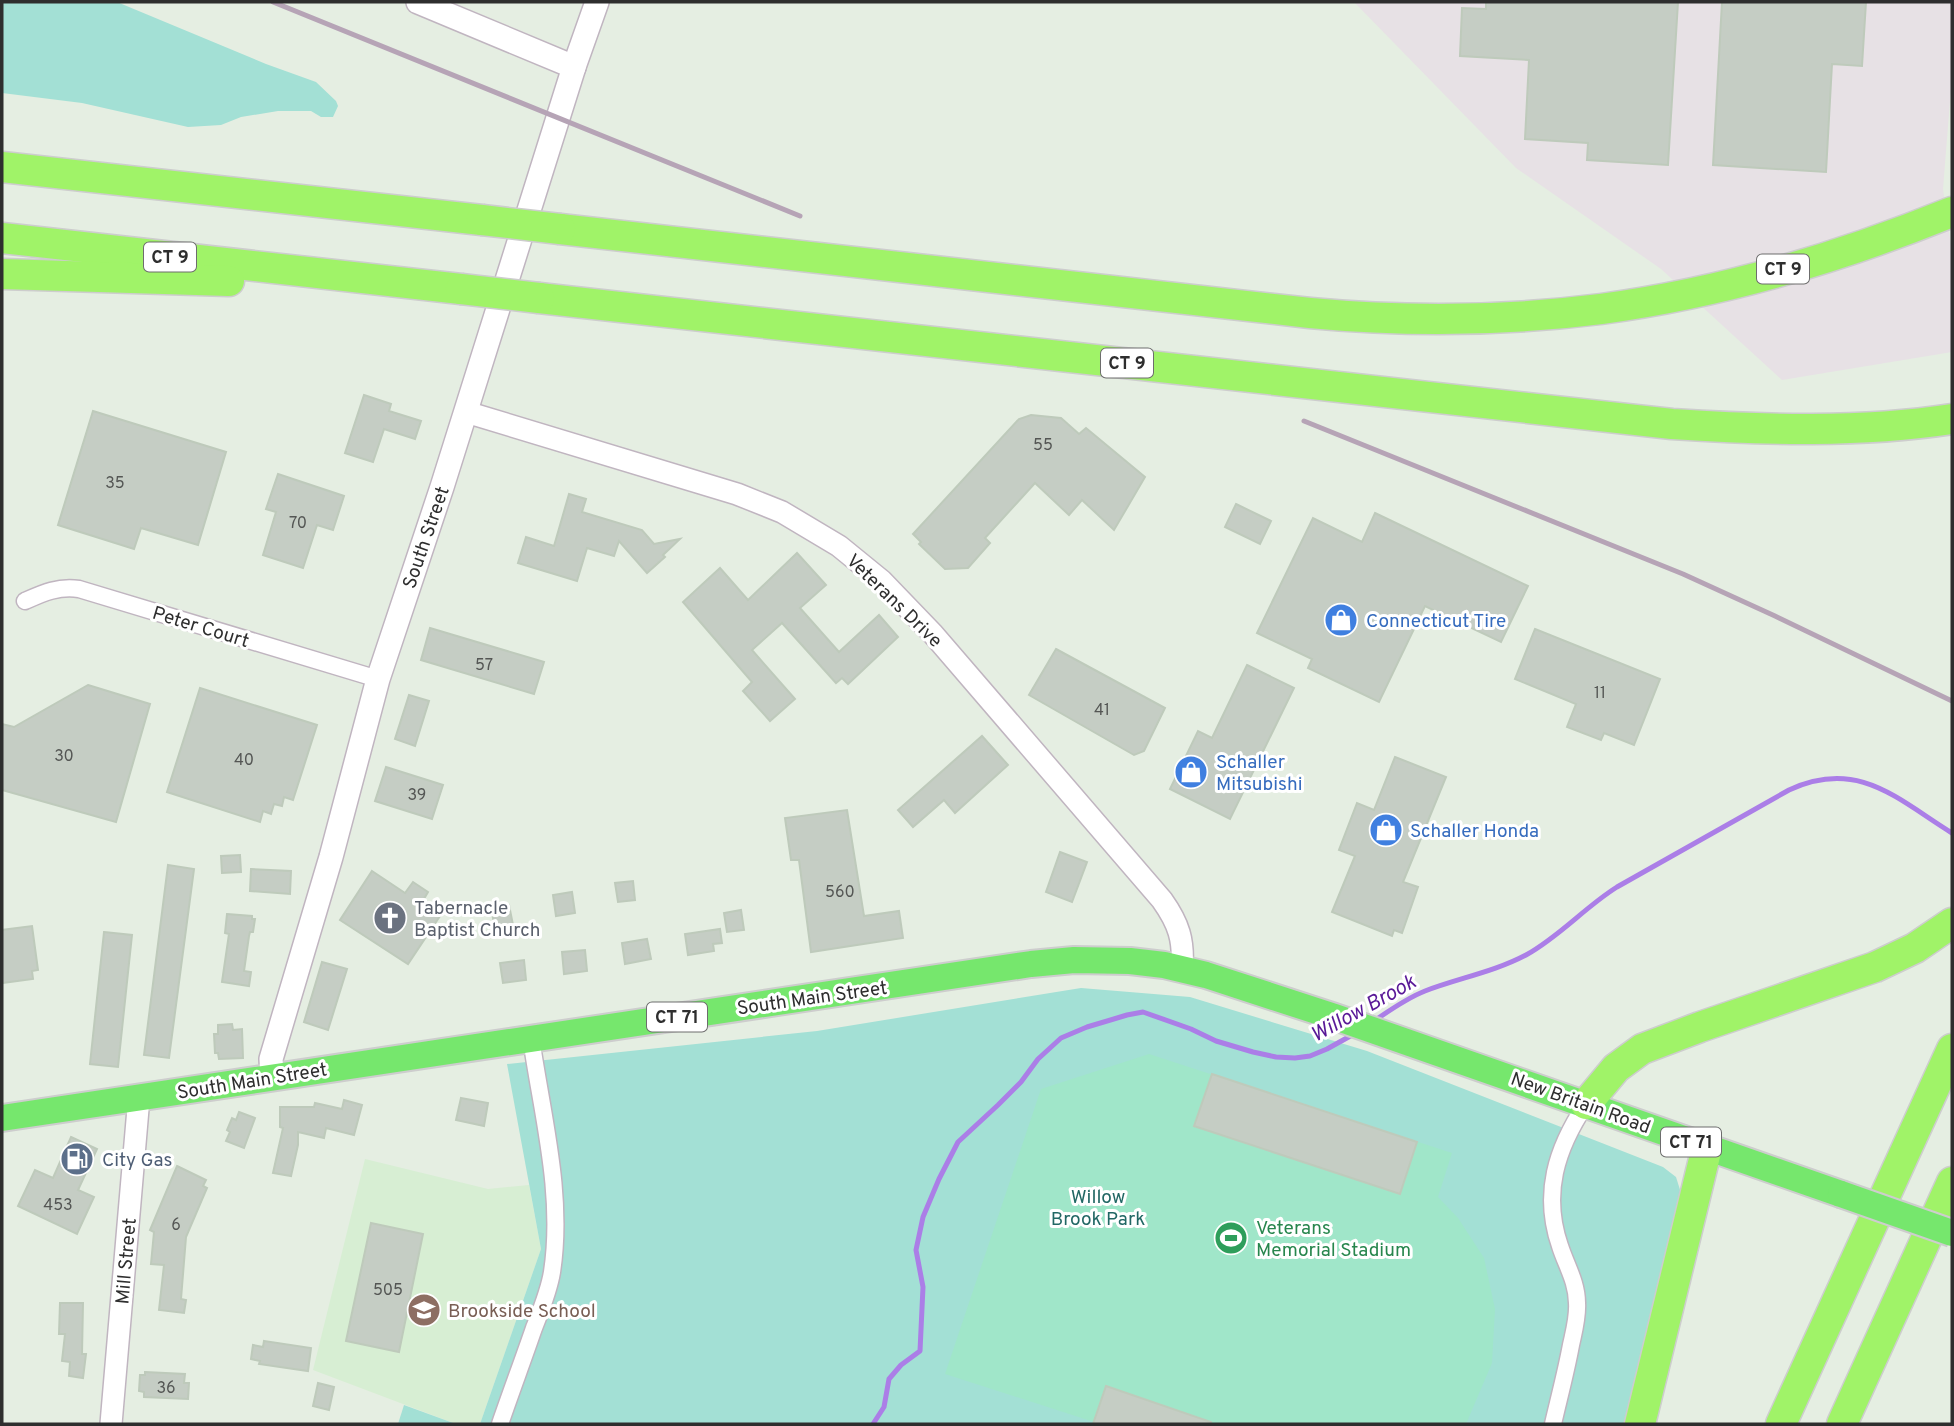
<svg xmlns="http://www.w3.org/2000/svg" width="1954" height="1426" font-family="Overpass,sans-serif">
<rect width="100%" height="100%" fill="#e5eee2"/>
<path fill="#e7e1e5" d="M1354,2H1952V76L1943,189L1952,253V352L1782,380L1661,269L1516,168Z"/>
<path fill="#d7eed3" d="M365,1159L488,1189L529,1185L541,1249L480,1424H456L313,1370Z"/>
<g fill="#a3e0d5">
<path d="M2,2H117L266,64L316,82L336,101L338,106L333,117H321L311,111H278L241,117L221,125L188,127L82,103L2,93Z"/>
<path d="M1081,988L1190,997L1367,1051L1663,1167L1676,1177L1681,1193L1625,1424H480L541,1249L507,1064L817,1031Z"/>
<path d="M404,1405L456,1424H398Z"/>
</g>
<path fill="#a0e6c9" d="M1149,1054L1452,1153L1438,1197L1458,1218L1484,1258L1495,1309L1492,1363L1466,1424H1093L1094,1422L945,1374L1041,1089Z"/>
<g fill="none" stroke-linecap="round" stroke-linejoin="round">
<g stroke="#ab7ee7" stroke-width="5">
<path d="M1374,1021C1390,1010 1407,998 1425,991C1459,978 1494,972 1526,955C1559,937 1585,907 1617,887L1789,790C1858,758 1897,799 1952,833"/>
<path d="M873,1424L884,1407L889,1379L901,1365L920,1351L923,1287L916,1250L923,1217L939,1179L958,1142L998,1105L1021,1082L1038,1059L1061,1038L1087,1027L1127,1015L1143,1012L1191,1029L1216,1041L1253,1052L1276,1057L1295,1058L1310,1056L1327,1049L1354,1034"/>
</g>
</g>
<g fill="#c5cdc4" stroke="#becabb" stroke-width="2">
<path d="M1486,2H1678L1668,165L1587,160L1588,143L1525,139L1529,60L1460,56L1462,8L1486,9Z"/>
<path d="M1722,2H1866L1862,66L1832,64L1826,172L1713,165Z"/>
<path d="M364,395L391,404L389,411L421,421L415,439L384,429L373,462L345,453Z"/>
<path d="M93,411L226,452L198,545L141,528L134,549L58,525Z"/>
<path d="M1031,415L1061,418L1079,434L1086,428L1145,477L1114,530L1082,500L1069,515L1035,483L985,538L990,543L968,568L945,569L919,544L921,542L913,534L1019,419Z"/>
<path d="M278,474L344,496L333,530L317,525L303,568L263,555L276,512L266,509Z"/>
<path d="M569,494L586,499L582,512L642,530L654,544L680,539L663,555L665,557L647,573L619,541L614,556L587,548L577,581L518,563L526,537L554,546Z"/>
<path d="M1236,504L1271,521L1260,544L1225,527Z"/>
<path d="M1375,513L1528,586L1501,642L1425,606L1379,702L1308,668L1312,659L1257,633L1313,518L1362,542Z"/>
<path d="M797,553L826,585L800,608L839,652L879,615L898,637L848,684L842,678L836,683L782,623L752,650L795,699L770,721L743,691L752,682L683,602L720,568L748,600Z"/>
<path d="M430,628L544,662L534,694L421,660Z"/>
<path d="M1535,629L1660,679L1634,745L1604,733L1601,740L1567,727L1576,704L1515,679Z"/>
<path d="M1056,649L1165,708L1144,751L1134,755L1029,695Z"/>
<path d="M1247,665L1294,688L1230,819L1170,789L1198,731L1212,738Z"/>
<path d="M88,685L150,704L116,822L2,790V724L14,727Z"/>
<path d="M200,688L317,725L293,800L284,797L282,806L274,804L271,814L263,811L260,822L167,792Z"/>
<path d="M409,695L429,701L415,746L395,739Z"/>
<path d="M982,736L1008,765L955,813L944,800L913,827L898,810Z"/>
<path d="M1395,757L1446,777L1403,882L1418,887L1402,933L1394,930L1392,936L1332,912L1355,856L1339,850L1357,803L1374,810Z"/>
<path d="M386,767L443,785L432,819L375,801Z"/>
<path d="M847,810L864,916L899,911L903,938L811,952L799,860H791L785,818Z"/>
<path d="M1060,852L1087,862L1072,902L1046,892Z"/>
<path d="M240,855L241,872L222,873L221,856Z"/>
<path d="M168,865L194,869L169,1058L144,1055Z"/>
<path d="M251,869L291,871L290,894L250,891Z"/>
<path d="M372,871L405,893L413,882L428,892L421,904L440,916L408,964L340,920Z"/>
<path d="M633,881L635,900L618,902L615,883Z"/>
<path d="M572,892L575,913L556,916L553,895Z"/>
<path d="M509,905L513,925L495,928L491,908Z"/>
<path d="M741,910L744,930L727,932L724,913Z"/>
<path d="M227,914L252,916V919H255L253,932H250L249,936L244,971L251,972L249,986L222,982L229,934L225,933Z"/>
<path d="M32,926L38,970L32,971L33,979L2,983V930Z"/>
<path d="M720,929L722,943L713,944L714,951L688,955L685,934Z"/>
<path d="M104,932L132,935L118,1067L90,1064Z"/>
<path d="M647,939L651,959L625,964L622,943Z"/>
<path d="M585,950L587,971L564,974L562,952Z"/>
<path d="M524,960L526,980L503,983L500,963Z"/>
<path d="M322,962L347,969L328,1030L304,1022Z"/>
<path d="M232,1024L233,1030L242,1029L243,1058L219,1059L218,1053H215L214,1034H218V1025Z"/>
<path d="M1212,1074L1417,1142L1400,1194L1194,1126Z"/>
<path d="M461,1098L488,1103L484,1126L456,1120Z"/>
<path d="M344,1100L362,1105L354,1135L326,1128L324,1138L298,1132V1145L291,1176L273,1173L283,1128L280,1127V1107H314L315,1103L342,1109Z"/>
<path d="M239,1112L255,1118L244,1148L226,1141L230,1132L227,1130L232,1118L236,1120Z"/>
<path d="M71,1137L97,1149L78,1190L94,1197L77,1234L18,1206L35,1170L53,1178Z"/>
<path d="M177,1166L206,1180L203,1186L207,1188L186,1237L181,1299L186,1300L184,1313L159,1310L164,1265L151,1264L154,1232L150,1230Z"/>
<path d="M371,1223L423,1234L399,1352L346,1341Z"/>
<path d="M60,1303H83L82,1354H86L83,1378L69,1376L70,1362L62,1361L65,1334H59Z"/>
<path d="M264,1341L311,1348L308,1371L259,1364L260,1361L251,1359L253,1345L263,1347Z"/>
<path d="M145,1372L185,1374L184,1383H189L188,1399L144,1397V1392L139,1391L140,1375H145Z"/>
<path d="M318,1383L334,1387L329,1410L313,1406Z"/>
<path d="M1106,1386L1211,1422L1210,1424H1093Z"/>
</g>
<g fill="none" stroke-linecap="round" stroke-linejoin="round">
<defs>
<g id="minor">
<path d="M25,601C43,593 58,586 79,589L378,679"/>
<path d="M500,1424C511,1392 523,1360 534,1328C541,1310 549,1291 552,1272C564,1194 542,1115 531,1038"/>
<path d="M1553,1424C1559,1398 1566,1372 1571,1345C1574,1331 1578,1317 1577,1303C1577,1282 1566,1265 1560,1246C1542,1194 1556,1149 1586,1104"/>
</g>
<g id="tertiary">
<path d="M466,412L737,494L782,512L839,546L882,581L933,634L1162,900C1179,924 1184,940 1182,969"/>
<path d="M111,1424L139,1097"/>
</g>
<g id="secondary">
<path d="M418,2L574,67"/>
<path d="M272,1077L271,1059L331,857L378,679L442,487L574,67L597,2"/>
</g>
<path id="primary" d="M2,1118L1031,964L1074,960L1130,961L1164,965L1206,975L1335,1017L1841,1194"/>
<g id="motorway">
<path d="M2,167L482,220"/>
<path d="M560,229L1310,313C1406,322 1505,321 1601,309C1721,293 1841,257 1952,212"/>
<path d="M2,238L461,289"/>
<path d="M2,274L229,281"/>
<path d="M539,298L1672,424C1765,430 1859,433 1952,419"/>
<path d="M1586,1104L1616,1068L1642,1049L1700,1027L1875,967L1915,948L1952,923"/>
<path d="M1640,1424L1707,1147"/>
<path d="M1781,1424L1952,1049"/>
<path d="M1842,1424L1952,1182"/>
</g>
</defs>
<use href="#minor" stroke="#c0b5c0" stroke-width="19"/>
<use href="#tertiary" stroke="#c0b5c0" stroke-width="24"/>
<use href="#secondary" stroke="#c0b5c0" stroke-width="26"/>
<use href="#primary" stroke="#cdcdcd" stroke-width="30"/>
<use href="#motorway" stroke="#cdcdcd" stroke-width="33"/>
<use href="#minor" stroke="#fff" stroke-width="16"/>
<use href="#tertiary" stroke="#fff" stroke-width="21"/>
<use href="#secondary" stroke="#fff" stroke-width="23"/>
<use href="#primary" stroke="#76e76d" stroke-width="26"/>
<use href="#motorway" stroke="#a0f368" stroke-width="30"/>
<g stroke="#b6a4b6" stroke-width="5">
<path d="M273,2L800,216"/>
<path d="M1304,421L1683,574L1775,616L1952,701"/>
</g>
<defs>
<path id="primary-bridge" d="M1841,1194L1952,1233"/>
<g id="motorway-bridge">
<path d="M482,220L560,229"/>
<path d="M461,289L539,298"/>
</g>
</defs>
<use href="#primary-bridge" stroke="#cdcdcd" stroke-width="30" stroke-linecap="butt"/>
<use href="#motorway-bridge" stroke="#cdcdcd" stroke-width="33" stroke-linecap="butt"/>
<use href="#primary-bridge" stroke="#76e76d" stroke-width="26"/>
<use href="#motorway-bridge" stroke="#a0f368" stroke-width="30"/>
</g>
<defs>
<symbol id="shop-disc" viewBox="-11 -11 22 22"><circle r="9.5" fill="#3f7fe0" stroke="#fff"/><path d="M-5-2.5h2.3a2.7 3.5 0 0 1 5.4 0H5L5.5 6h-11ZM-1.5-2.5h3a1.5 2.3 0 0 0-3 0Z" fill="#fff"/></symbol>
<symbol id="church-disc" viewBox="-11 -11 22 22"><circle r="9.5" fill="#6b7280" stroke="#fff"/><path d="M-1.2-6h2.4v3.5h3.3v2.4h-3.3V6h-2.4V-.1h-3.3v-2.4h3.3Z" fill="#fff"/></symbol>
<symbol id="fuel-disc" viewBox="-11 -11 22 22"><circle r="9.5" fill="#5c6f8a" stroke="#fff"/><path d="M-5.5-6h7V0h2V4h1.3V-2.5L3-4.5l.8-.8L6-3V5H2.5V1h-1V6h-7ZM-4.2-4.7v3.2H.2V-4.7Z" fill="#fff"/></symbol>
<symbol id="stadium-disc" viewBox="-11 -11 22 22"><circle r="9.5" fill="#2e9e5b" stroke="#fff"/><path d="M0-5a6.5 5 0 1 0 0 10a6.5 5 0 1 0 0-10ZM-3.5-1.8h7v3.6h-7Z" fill="#fff"/></symbol>
<symbol id="school-disc" viewBox="-11 -11 22 22"><circle r="9.5" fill="#8d6e63" stroke="#fff"/><path d="M0-5L7-2L0 1L-7-2ZM-4 1L0 2.5L4 1V4Q0 6-4 4Z" fill="#fff"/></symbol>
</defs>
<g fill-rule="evenodd">
<use href="#shop-disc" x="1322" y="601" width="38" height="38"/>
<use href="#shop-disc" x="1172" y="753" width="38" height="38"/>
<use href="#shop-disc" x="1367" y="811" width="38" height="38"/>
<use href="#church-disc" x="371" y="899" width="38" height="38"/>
<use href="#fuel-disc" x="58" y="1140" width="38" height="38"/>
<use href="#stadium-disc" x="1212" y="1219" width="38" height="38"/>
<use href="#school-disc" x="405" y="1291" width="38" height="38"/>
</g>
<g text-anchor="middle" stroke-width="6" stroke-linejoin="round" paint-order="stroke">
<g font-size="16" fill="#545654">
<text x="1043" y="450">55</text>
<text x="115" y="488">35</text>
<text x="298" y="528">70</text>
<text x="484" y="670">57</text>
<text x="1600" y="698">11</text>
<text x="1102" y="715">41</text>
<text x="64" y="761">30</text>
<text x="244" y="765">40</text>
<text x="417" y="800">39</text>
<text x="840" y="897">560</text>
<text x="58" y="1210">453</text>
<text x="176" y="1230">6</text>
<text x="388" y="1295">505</text>
<text x="166" y="1393">36</text>
</g>
<g fill="#fff" stroke="#6d6d6d" stroke-width="2">
<rect x="144" y="242.5" width="52" height="29" rx="5"/>
<rect x="1757" y="254.5" width="52" height="29" rx="5"/>
<rect x="1101" y="348.5" width="52" height="29" rx="5"/>
<rect x="647" y="1002.5" width="60" height="29" rx="5"/>
<rect x="1661" y="1127.5" width="60" height="29" rx="5"/>
</g>
<g font-size="18" font-weight="bold" fill="#2e2e2e">
<text x="170" y="263">CT 9</text>
<text x="1783" y="275">CT 9</text>
<text x="1127" y="369">CT 9</text>
<text x="677" y="1023">CT 71</text>
<text x="1691" y="1148">CT 71</text>
</g>
<g font-size="19" fill="#2e2e2e" stroke="#fff">
<text transform="translate(425 537) rotate(-71)" y="7">South Street</text>
<text transform="translate(895 600) rotate(44)" y="7">Veterans Drive</text>
<text transform="translate(201 626) rotate(17)" y="7">Peter Court</text>
<text transform="translate(812 997) rotate(-8)" y="7">South Main Street</text>
<text transform="translate(252 1080) rotate(-9)" y="7">South Main Street</text>
<text transform="translate(1581 1102) rotate(20)" y="7">New Britain Road</text>
<text transform="translate(125 1261) rotate(-85)" y="7">Mill Street</text>
</g>
<g font-size="19" fill="#366cbe" stroke="#fff" text-anchor="start">
<text x="1366" y="627">Connecticut Tire</text>
<text x="1216" y="768">Schaller<tspan x="1216" dy="22">Mitsubishi</tspan></text>
<text x="1410" y="837">Schaller Honda</text>
</g>
<g font-size="19" fill="#5b616d" stroke="#fff" text-anchor="start">
<text x="414" y="914">Tabernacle<tspan x="414" dy="22">Baptist Church</tspan></text>
</g>
<g font-size="19" fill="#4e5e75" stroke="#fff" text-anchor="start">
<text x="102" y="1166">City Gas</text>
</g>
<g font-size="19" fill="#216764" stroke="#fff">
<text x="1098" y="1203">Willow<tspan x="1098" dy="22">Brook Park</tspan></text>
</g>
<g font-size="19" fill="#27864d" stroke="#fff" text-anchor="start">
<text x="1256" y="1234">Veterans<tspan x="1256" dy="22">Memorial Stadium</tspan></text>
</g>
<g font-size="19" fill="#785e54" stroke="#fff" text-anchor="start">
<text x="448" y="1317">Brookside School</text>
</g>
<g font-size="21" font-style="italic" fill="#591897" stroke="#fff">
<text transform="translate(1363 1008) rotate(-29)" y="7">Willow Brook</text>
</g>
</g>
<rect width="1954" height="1426" fill="none" stroke="#2e2e2e" stroke-width="7"/>
</svg>
